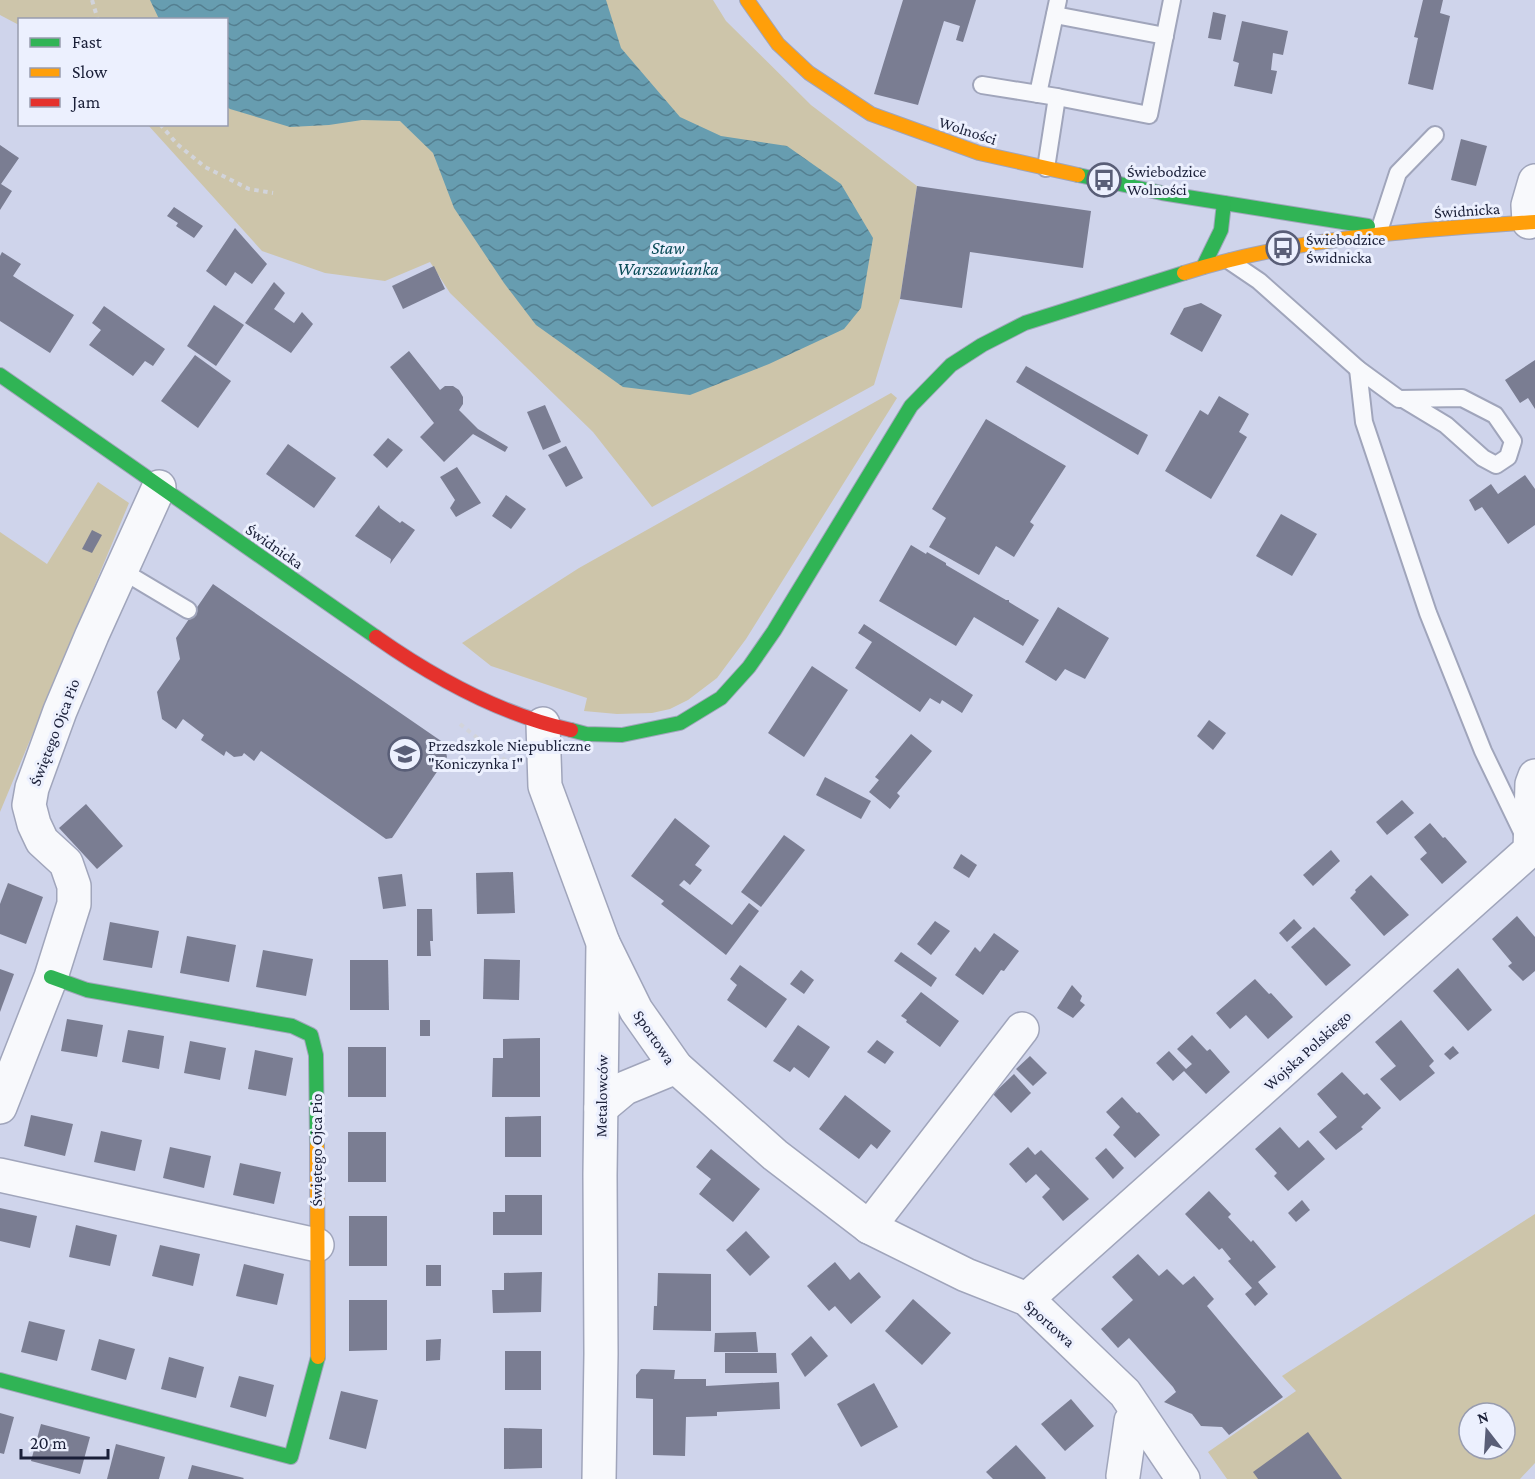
<svg xmlns="http://www.w3.org/2000/svg" width="1535" height="1479" font-family="'Crimson Pro',serif">
<defs>
<pattern id="water-waves" width="16" height="10" patternUnits="userSpaceOnUse" patternTransform="scale(1.5)"><rect width="16" height="10" fill="#679db0"/><path d="M0 5q4-4 8 0t8 0" fill="none" stroke="#547f90"/></pattern>
</defs>
<rect width="100%" height="100%" fill="#cfd4eb"/>
<g fill="#cdc5aa" fill-rule="evenodd">
<path d="M0,0H713L726,21L811,105L917,186L900,299L874,385L652,507L593,432L450,293L430,262L385,281L325,273L262,251L148,125L226,124V20H20L19,25L0,15Z"/>
<path d="M891,393L897,398L746,639L717,678L688,700L670,709L652,713L617,714L584,711L587,698L491,666L462,643L579,568Z"/>
<path d="M98,482L129,503L0,812V532L47,564Z"/>
<path d="M1535,1214V1463L1520,1479H1227L1208,1452L1296,1391L1282,1376ZM1469,1413H1505V1449H1469Z"/>
</g>
<path fill="url(#water-waves)" d="M150,0H606L621,48L680,117L721,136L787,146L841,184L873,238L861,308L844,329L769,364L690,395L623,387L536,325L504,283L454,208L433,153L400,121L362,120L329,125L290,127L230,109L226,106V20L159,19Z"/>
<g fill="#7a7d92">
<path d="M903,0H976L963,42L956,40L960,26L944,21L918,105L874,94Z"/>
<path d="M1423,0H1443L1440,13L1450,16L1433,90L1408,84L1418,38L1414,37Z"/>
<path d="M1213,12L1226,15L1221,40L1208,38Z"/>
<path d="M1242,21L1288,31L1283,55L1273,53L1271,70L1277,71L1272,94L1234,86L1239,63L1233,61Z"/>
<path d="M1461,139L1487,146L1476,186L1451,180Z"/>
<path d="M0,145L19,158L1,184L12,191L0,210Z"/>
<path d="M917,186L1091,211L1083,268L970,252L962,308L900,299Z"/>
<path d="M174,207L203,226L194,238L176,226L178,223L167,216Z"/>
<path d="M235,228L267,264L252,284L235,272L226,286L206,271Z"/>
<path d="M2,252L21,264L13,276L74,315L50,353L0,321V256Z"/>
<path d="M434,266L445,289L403,309L392,286Z"/>
<path d="M274,282L285,293L274,309L294,323L302,312L313,324L291,353L245,323Z"/>
<path d="M1201,303L1222,315L1202,352L1170,334L1184,308Z"/>
<path d="M214,305L244,325L216,366L187,346Z"/>
<path d="M104,306L165,349L153,366L145,361L133,376L89,345L101,330L92,323Z"/>
<path d="M409,351L440,390L445,386H453L459,390L463,397V404L459,410L478,429L508,447L505,452L473,434L444,462L420,437L434,423L390,367Z"/>
<path d="M195,355L231,381L198,428L161,401Z"/>
<path d="M1535,360V409L1528,398L1520,403L1505,380Z"/>
<path d="M1026,366L1148,435L1138,455L1016,382Z"/>
<path d="M1219,396L1249,414L1239,432L1247,437L1211,499L1165,471L1200,410L1208,415Z"/>
<path d="M545,405L561,442L543,450L527,412Z"/>
<path d="M986,419L1066,466L1030,522L1034,525L1014,557L996,546L979,575L929,547L946,518L932,509Z"/>
<path d="M388,438L403,450L387,468L373,455Z"/>
<path d="M288,444L336,478L314,508L266,474Z"/>
<path d="M566,446L583,478L566,487L548,455Z"/>
<path d="M457,467L481,503L456,517L450,508L455,500L440,477Z"/>
<path d="M1525,475L1535,489V525L1508,544L1482,507L1475,511L1469,500L1491,484L1498,494Z"/>
<path d="M506,495L526,509L511,529L492,516Z"/>
<path d="M379,505L380,508L400,523L402,521L415,530L390,564L391,559L355,536Z"/>
<path d="M1281,514L1317,534L1292,576L1256,556Z"/>
<path d="M92,530L102,535L92,553L82,549Z"/>
<path d="M911,545L926,554L927,552L946,563V565L1006,600H1009V602L1039,620L1023,646L974,617L956,646L879,601Z"/>
<path d="M213,584L444,743L447,757L392,838L386,839L261,751L254,761L244,753L242,756L234,757L226,751L224,756L201,740L204,735L183,719L176,729L162,719L157,692L180,659L176,638Z"/>
<path d="M1058,607L1109,638L1085,679L1065,669L1056,681L1025,662Z"/>
<path d="M864,624L973,695L962,713L942,700L940,704L930,698L920,712L855,668L872,642L858,633Z"/>
<path d="M812,666L848,690L804,757L768,733Z"/>
<path d="M1209,720L1226,733L1213,750L1197,736Z"/>
<path d="M911,734L932,751L897,793L900,796L890,809L869,792L879,780L875,777Z"/>
<path d="M825,777L871,801L861,819L816,795Z"/>
<path d="M1402,800L1414,813L1387,835L1376,822Z"/>
<path d="M86,804L123,846L97,869L59,828Z"/>
<path d="M675,818L710,846L695,865L702,870L690,885L684,880L679,885L732,925L749,903L759,911L726,955L661,904L664,901L631,876Z"/>
<path d="M1430,823L1443,838L1445,837L1467,862L1442,884L1420,859L1427,853L1414,837Z"/>
<path d="M784,835L805,850L761,907L741,892Z"/>
<path d="M1331,850L1340,861L1313,886L1303,875Z"/>
<path d="M961,854L977,865L969,878L953,868Z"/>
<path d="M513,872L515,913L477,914L476,873Z"/>
<path d="M402,874L406,906L383,909L378,877Z"/>
<path d="M1371,875L1409,915L1384,936L1350,898L1356,892L1355,890Z"/>
<path d="M8,883L43,897L26,944L0,934V904Z"/>
<path d="M417,909H432L433,941H430L431,956H417Z"/>
<path d="M1517,916L1535,937V971L1523,981L1508,966L1512,963L1492,939Z"/>
<path d="M1294,919L1302,928L1287,942L1279,933Z"/>
<path d="M935,921L950,931L931,955L917,944Z"/>
<path d="M110,922L159,931L152,968L103,960Z"/>
<path d="M1314,927L1351,965L1326,986L1291,947Z"/>
<path d="M994,933L1019,951L1004,971L1001,970L983,995L955,975L975,947L980,952Z"/>
<path d="M187,936L236,945L229,982L180,973Z"/>
<path d="M263,950L313,959L306,996L256,987Z"/>
<path d="M901,952L937,978L931,987L894,961Z"/>
<path d="M484,959L520,960L519,1000L483,999Z"/>
<path d="M350,960H388L389,1010H350Z"/>
<path d="M740,965L787,999L766,1028L727,1000L737,985L730,979Z"/>
<path d="M1458,968L1492,1010L1468,1031L1433,991Z"/>
<path d="M0,969L14,974L0,1012Z"/>
<path d="M801,970L814,980L804,994L790,984Z"/>
<path d="M1255,979L1269,994L1271,993L1293,1017L1268,1039L1246,1015L1230,1029L1216,1013Z"/>
<path d="M1072,985L1082,996L1080,1001L1085,1005L1073,1018L1057,1008Z"/>
<path d="M921,992L959,1021L940,1047L906,1022L907,1020L901,1016Z"/>
<path d="M67,1019L103,1025L97,1057L61,1051Z"/>
<rect x="420" y="1020" width="10" height="16"/>
<path d="M1401,1020L1434,1061L1429,1066L1435,1073L1400,1101L1380,1079L1396,1066L1375,1042Z"/>
<path d="M798,1025L830,1047L809,1078L794,1067L790,1072L773,1061Z"/>
<path d="M128,1030L164,1036L159,1069L122,1062Z"/>
<path d="M1192,1035L1207,1051L1210,1049L1230,1072L1206,1094L1184,1071L1173,1081L1156,1063L1169,1051L1186,1069L1192,1064L1177,1049Z"/>
<path d="M540,1038V1097H492L493,1058H503V1039Z"/>
<path d="M877,1040L894,1052L885,1064L867,1052Z"/>
<path d="M190,1041L226,1048L220,1080L184,1073Z"/>
<path d="M1453,1046L1459,1053L1450,1060L1444,1054Z"/>
<rect x="348" y="1047" width="38" height="50"/>
<path d="M255,1050L293,1058L286,1096L248,1089Z"/>
<path d="M1030,1056L1047,1073L1033,1086L1016,1069Z"/>
<path d="M1342,1072L1364,1095L1367,1093L1381,1108L1361,1127L1363,1129L1336,1150L1319,1132L1337,1117L1317,1094Z"/>
<path d="M1014,1074L1031,1093L1011,1113L993,1094Z"/>
<path d="M845,1095L891,1131L877,1149L871,1144L859,1159L819,1129Z"/>
<path d="M1122,1097L1137,1113L1139,1112L1160,1135L1135,1158L1113,1135L1120,1127L1106,1112Z"/>
<path d="M31,1115L73,1124L65,1156L24,1146Z"/>
<path d="M541,1116V1157H505V1117Z"/>
<path d="M1280,1127L1299,1148L1308,1140L1325,1159L1288,1191L1274,1176L1277,1173L1255,1149Z"/>
<path d="M101,1131L142,1140L135,1171L94,1162Z"/>
<rect x="348" y="1132" width="38" height="50"/>
<path d="M170,1147L211,1156L204,1188L163,1178Z"/>
<path d="M1028,1147L1035,1155L1041,1150L1089,1199L1063,1221L1042,1197L1050,1189L1036,1174L1026,1183L1009,1164Z"/>
<path d="M1106,1148L1124,1168L1113,1179L1095,1158Z"/>
<path d="M711,1149L760,1189L733,1222L699,1194L711,1179L696,1167Z"/>
<path d="M240,1163L281,1172L274,1204L233,1195Z"/>
<path d="M1209,1191L1231,1214L1228,1217L1251,1242L1253,1240L1276,1267L1258,1282L1268,1294L1255,1306L1245,1294L1252,1288L1228,1261L1231,1259L1222,1248L1219,1250L1185,1214Z"/>
<path d="M505,1195H542V1235H493V1212H505Z"/>
<path d="M1302,1200L1310,1210L1296,1222L1288,1213Z"/>
<path d="M0,1208L37,1216L30,1248L0,1241Z"/>
<rect x="349" y="1216" width="38" height="50"/>
<path d="M76,1225L117,1235L110,1266L69,1257Z"/>
<path d="M746,1231L770,1257L750,1276L726,1250Z"/>
<path d="M160,1245L200,1254L193,1286L152,1276Z"/>
<path d="M1138,1254L1159,1276L1167,1269L1183,1285L1194,1276L1214,1299L1207,1306L1283,1397L1229,1435L1222,1427L1201,1426L1192,1414L1164,1402L1176,1392L1173,1387L1129,1338L1118,1348L1101,1329L1133,1300L1112,1277Z"/>
<path d="M835,1262L850,1280L859,1272L881,1297L851,1324L835,1306L829,1311L807,1286Z"/>
<path d="M244,1264L284,1274L277,1305L236,1296Z"/>
<rect x="426" y="1265" width="15" height="21"/>
<path d="M542,1272L541,1312L493,1313L492,1290H504V1273Z"/>
<path d="M658,1273L711,1274V1331L653,1330L654,1306H657Z"/>
<path d="M913,1299L951,1333L922,1365L885,1331Z"/>
<path d="M349,1300H387V1350L349,1351Z"/>
<path d="M29,1321L65,1330L57,1361L21,1352Z"/>
<path d="M756,1332L758,1352H714L715,1333Z"/>
<path d="M811,1336L828,1356L805,1377L791,1354Z"/>
<path d="M99,1339L135,1349L126,1380L91,1370Z"/>
<path d="M441,1339L440,1360L426,1361V1340Z"/>
<rect x="505" y="1351" width="36" height="39"/>
<path d="M725,1353H776L777,1373H725Z"/>
<path d="M169,1357L204,1367L196,1398L161,1389Z"/>
<path d="M641,1369L675,1370L674,1379H706V1386L779,1382L780,1409L717,1412V1416L686,1417L685,1456L653,1455V1399L636,1398V1375Z"/>
<path d="M239,1376L274,1385L266,1417L230,1407Z"/>
<path d="M874,1383L898,1427L861,1447L837,1404Z"/>
<path d="M341,1391L378,1400L366,1449L329,1439Z"/>
<path d="M1071,1399L1094,1426L1065,1451L1041,1424Z"/>
<path d="M0,1413L14,1417L4,1454L0,1453Z"/>
<path d="M41,1424L90,1437L80,1474L31,1461Z"/>
<path d="M504,1428L542,1429V1468L504,1469Z"/>
<path d="M1308,1432L1342,1479H1258L1253,1472Z"/>
<path d="M116,1444L165,1457L159,1479H107Z"/>
<path d="M1016,1445L1046,1478L1045,1479H993L986,1472Z"/>
<path d="M192,1465L244,1478L243,1479H188Z"/>
</g>
<g fill="none" stroke-linecap="round" stroke-linejoin="round">
<defs>
<g id="lane">
<path d="M1055,15L1165,36"/>
<path d="M982,85L1057,97L1046,168"/>
<path d="M1038,94L1058,0"/>
<path d="M1057,97L1149,115L1172,0"/>
<path d="M1380,228L1398,173L1435,135"/>
<path d="M1231,262L1259,281L1358,369L1399,399L1462,398L1495,415L1513,441L1508,457L1496,465L1483,458L1446,425L1403,399"/>
<path d="M1358,369L1364,422L1428,613L1483,751L1524,836"/>
<path d="M121,570L188,610"/>
</g>
<g id="street">
<path d="M1529,222L1528,205L1535,181"/>
<path d="M543,724L545,786L603,943L600,1175L601,1354L599,1479"/>
<path d="M603,943L636,1010L676,1067L775,1155L869,1227L966,1275L1027,1299L1125,1393L1183,1479"/>
<path d="M0,1107L51,977L74,904V886L66,863L42,841L34,824L29,805L32,788L60,711L92,635L159,487"/>
<path d="M601,1108L625,1088L676,1067"/>
<path d="M0,1175L317,1245"/>
<path d="M869,1227L1022,1029"/>
<path d="M1027,1299L1530,850L1532,784L1535,776"/>
<path d="M1123,1476L1131,1421L1138,1414"/>
</g>
<g id="fast">
<path d="M1078,175L1162,193L1368,226"/>
<path d="M1203,267L1221,230L1224,203"/>
<path d="M0,375L376,637"/>
<path d="M571,730L586,734L622,735L680,723L721,698L749,667L774,631L911,406L951,365L982,345L1025,323L1184,273"/>
<path d="M51,977L87,990L292,1026L311,1035L316,1055L317,1146"/>
<path d="M0,1380L291,1457L318,1357"/>
</g>
<g id="slow">
<path d="M747,0L778,44L809,73L871,114L979,153L1078,175"/>
<path d="M1184,273C1298,237 1417,230 1535,222"/>
<path d="M317,1146L318,1357"/>
</g>
<path id="jam" d="M376,637C433,677 502,715 571,730"/>
</defs>
<use href="#lane" stroke="#a0a5bb" stroke-width="20"/>
<use href="#street" stroke="#a0a5bb" stroke-width="36"/>
<use href="#fast" stroke="#a0a5bb" stroke-width="16"/>
<use href="#slow" stroke="#a0a5bb" stroke-width="16"/>
<use href="#jam" stroke="#a0a5bb" stroke-width="16"/>
<g stroke="#d2d4db" stroke-width="4" stroke-dasharray="4.5 4.5" stroke-linecap="butt">
<path d="M92,0L98,20"/>
<path d="M160,124L177,144L205,167L249,189L273,193"/>
<path d="M460,724L506,761L513,771"/>
</g>
<use href="#lane" stroke="#f8f9fc" stroke-width="16"/>
<use href="#street" stroke="#f8f9fc" stroke-width="33"/>
<use href="#fast" stroke="#30b455" stroke-width="14"/>
<use href="#slow" stroke="#ff9f0a" stroke-width="14"/>
<use href="#jam" stroke="#e5322d" stroke-width="14"/>
</g>
<defs>
<symbol id="bus-ring" viewBox="-11 -11 22 22"><circle r="9.5" fill="#ecf0fe" stroke="#595e77" stroke-width="1.5"/><path d="M-5-6H5V4H4V6H2V4H-2V6H-4V4H-5ZM-3.5-4V0h7V-4ZM-3.5 1.2v1.5H-2V1.2ZM2 1.2v1.5H3.5V1.2Z" fill="#595e77"/></symbol>
<symbol id="school-ring" viewBox="-11 -11 22 22"><circle r="9.5" fill="#ecf0fe" stroke="#595e77" stroke-width="1.5"/><path d="M0-5L7-2L0 1L-7-2ZM-4 1L0 2.5L4 1V4Q0 6-4 4Z" fill="#595e77"/></symbol>
</defs>
<g fill-rule="evenodd">
<use href="#bus-ring" x="1085" y="161" width="38" height="38"/>
<use href="#bus-ring" x="1264" y="229" width="38" height="38"/>
<use href="#school-ring" x="386" y="735" width="38" height="38"/>
</g>
<g text-anchor="middle" stroke-width="6" stroke-linejoin="round" paint-order="stroke">
<g font-size="16" fill="#1a1f38" stroke="#ecf0fe">
<text transform="translate(968 130) rotate(18)" y="6">Wolności</text>
<text transform="translate(1467 210) rotate(-4)" y="6">Świdnicka</text>
<text transform="translate(275 546) rotate(35)" y="6">Świdnicka</text>
<text transform="translate(54 732) rotate(-69)" y="6">Świętego Ojca Pio</text>
<text transform="translate(655 1037) rotate(56)" y="6">Sportowa</text>
<text transform="translate(1307 1050) rotate(-42)" y="6">Wojska Polskiego</text>
<text transform="translate(601 1096) rotate(-89)" y="6">Metalowców</text>
<text transform="translate(316 1150) rotate(-90)" y="6">Świętego Ojca Pio</text>
<text transform="translate(1050 1323) rotate(42)" y="6">Sportowa</text>
</g>
<g font-size="16" fill="#1a1f38" stroke="#ecf0fe" text-anchor="start">
<text x="1127" y="177">Świebodzice<tspan x="1127" dy="18">Wolności</tspan></text>
<text x="1306" y="245">Świebodzice<tspan x="1306" dy="18">Świdnicka</tspan></text>
<text x="428" y="751">Przedszkole Niepubliczne<tspan x="428" dy="18">"Koniczynka I"</tspan></text>
</g>
<g font-size="18" font-style="italic" fill="#094b57" stroke="#ecf0fe">
<text x="668" y="254">Staw<tspan x="668" dy="21">Warszawianka</tspan></text>
</g>
</g>
<rect x="18" y="18" width="210" height="108" fill="#ecf0fe" stroke="#989caf" stroke-width="1.5"/>
<rect x="30" y="38" width="30" height="9" fill="#30b455" stroke="#989caf" stroke-width="1.5"/>
<text x="72" y="48" font-size="18" fill="#1a1f38">Fast</text>
<rect x="30" y="68" width="30" height="9" fill="#ff9f0a" stroke="#989caf" stroke-width="1.5"/>
<text x="72" y="78" font-size="18" fill="#1a1f38">Slow</text>
<rect x="30" y="98" width="30" height="9" fill="#e5322d" stroke="#989caf" stroke-width="1.5"/>
<text x="72" y="108" font-size="18" fill="#1a1f38">Jam</text>
<g transform="translate(1487 1431) rotate(343)"><circle r="28" fill="#ecf0fe" stroke="#989caf" stroke-width="1.5"/>
<path d="M0-4.5L10 22L0 15L-10 22Z" fill="#595e77"/>
<text y="-9" font-size="16" font-weight="bold" text-anchor="middle" fill="#1a1f38">N</text>
</g>
<path d="M21 1449v9h87v-9" fill="none" stroke="#1a1f38" stroke-width="3"/>
<text x="30" y="1449" font-size="18" fill="#1a1f38" stroke="#ecf0fe" stroke-width="4.5" paint-order="stroke">20 m</text>
</svg>
